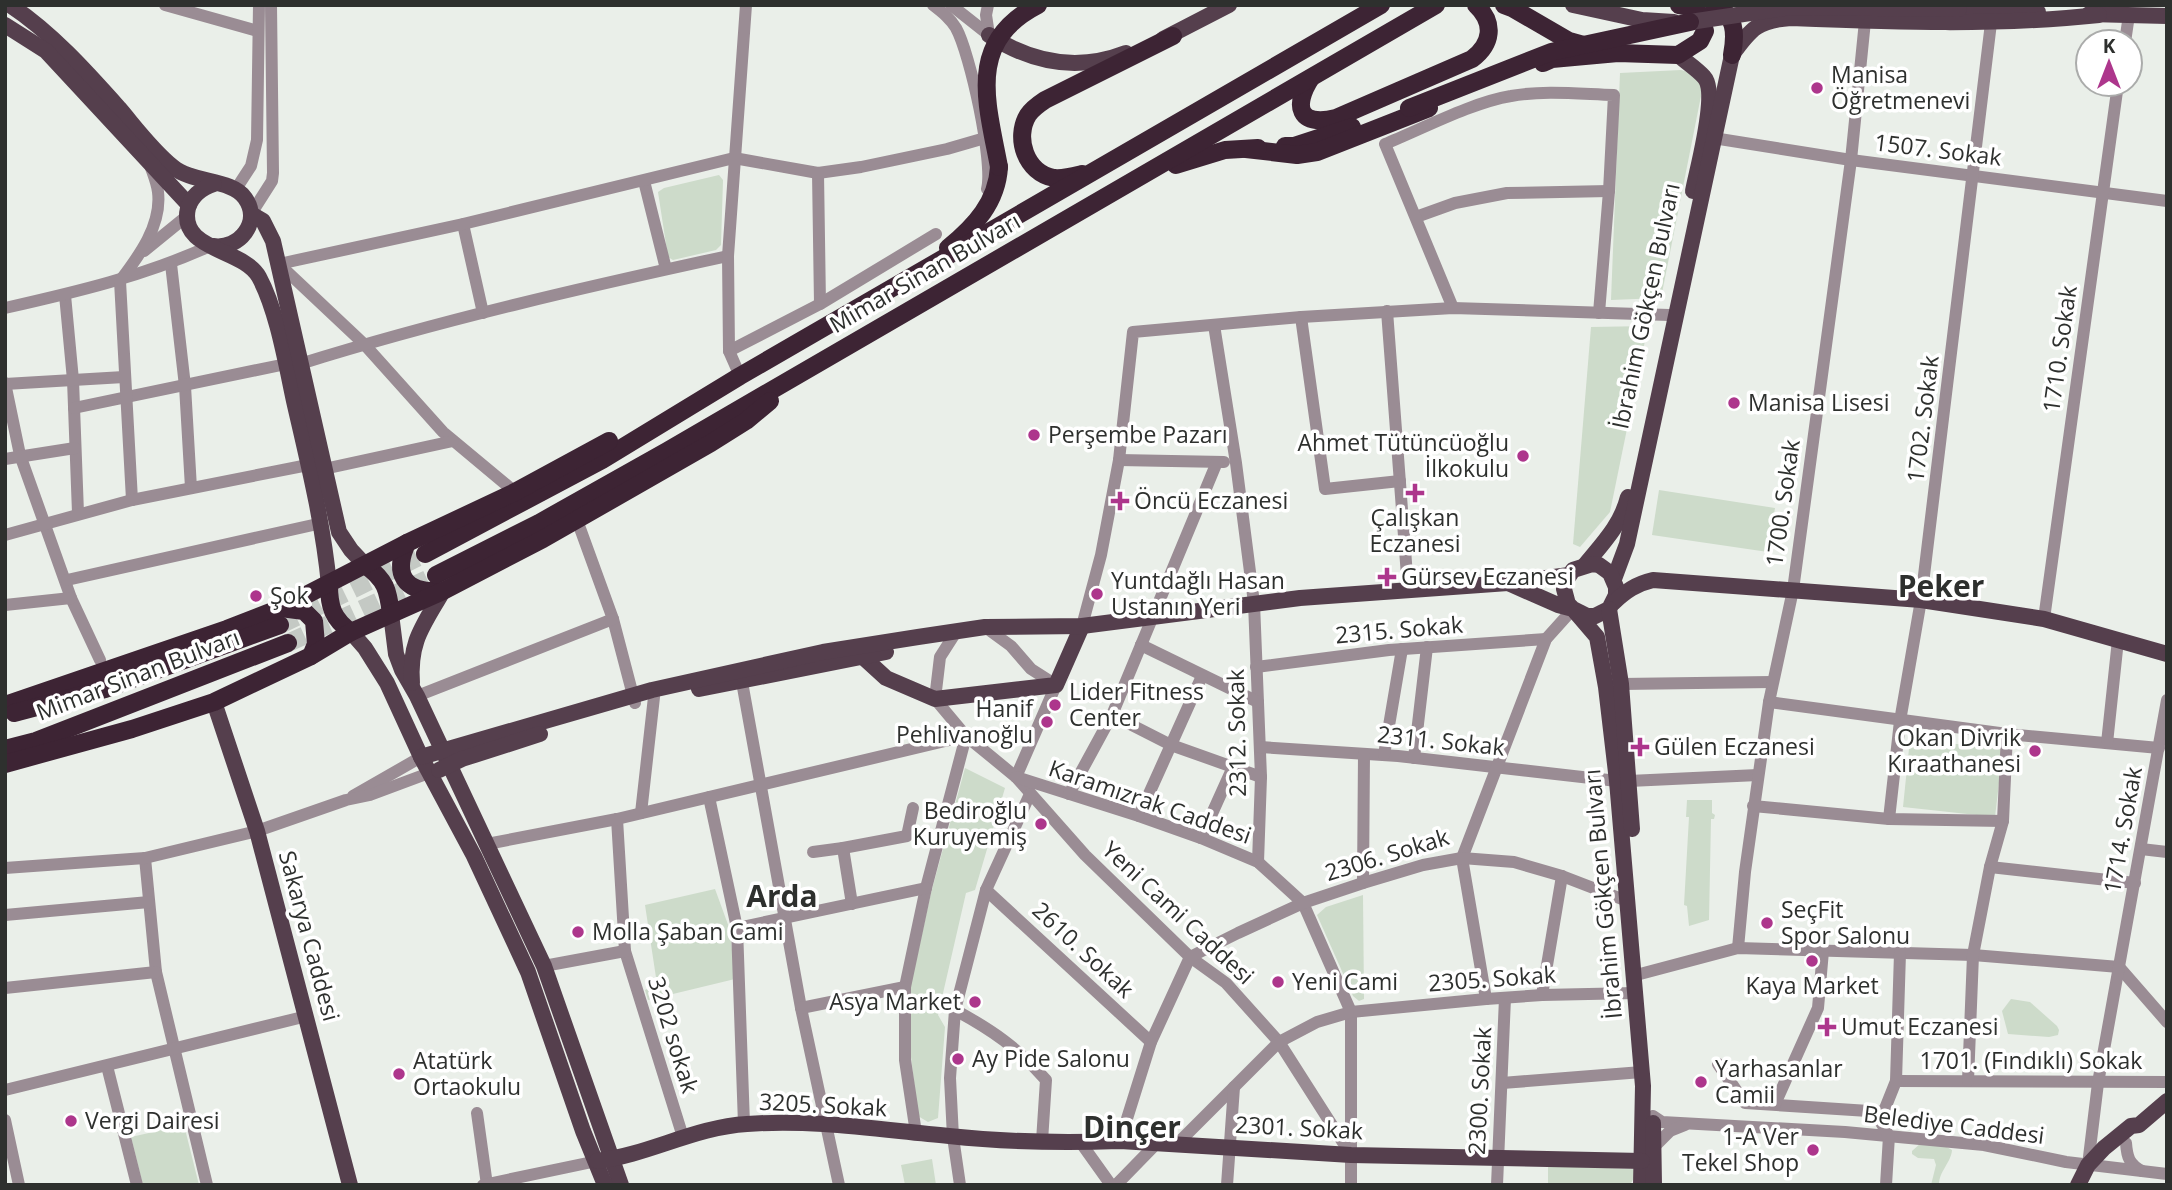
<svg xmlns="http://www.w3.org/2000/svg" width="2172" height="1190" font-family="'Open Sans',sans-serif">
<rect width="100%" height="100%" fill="#eaefe9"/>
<g fill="#cddbca">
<path d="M1681,70L1692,73L1701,83V96L1661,298L1611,300L1620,73Z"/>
<path d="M719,175L723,180L721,245L716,250L673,260L668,257L658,192L664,188Z"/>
<path d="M1648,326L1610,512L1580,547L1573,544L1591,327Z"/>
<path d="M1659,490L1775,508L1768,552L1652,535Z"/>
<path d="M1910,739L2003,749L1995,817L1903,807Z"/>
<path d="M965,768L1005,788L975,890L966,893L938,1015L945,1027L938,1118L928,1122L918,1116L911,1057L910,988L931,893Z"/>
<path d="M1687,800H1712V813L1715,815L1714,819H1711L1709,920L1689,926L1687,906L1684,905L1689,817H1686Z"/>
<path d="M715,889L730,930L735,979L648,1000L645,990L657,984L645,905Z"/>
<path d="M1363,895L1364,999L1359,1001L1353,996L1317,915L1326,907Z"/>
<path d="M2011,999L2030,1002L2057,1026L2059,1030L2058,1035L2049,1037L2008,1034L2002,1011Z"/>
<path d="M184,1125L199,1185H143L131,1137Z"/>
<path d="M1921,1143L1943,1145L1952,1150C1951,1163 1939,1171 1939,1185H1931L1936,1165L1934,1159L1918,1158L1912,1154V1151Z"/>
<path d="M932,1159L936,1185H905L901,1165Z"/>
<path d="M1548,1166L1635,1169V1176L1630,1185L1548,1184Z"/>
</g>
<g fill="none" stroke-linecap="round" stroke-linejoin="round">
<g stroke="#c4c9c4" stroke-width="18" stroke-dasharray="18 9" stroke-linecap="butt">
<path d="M280,625L425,554"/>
<path d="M288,643L436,575"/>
</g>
<g stroke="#9a8c94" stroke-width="12">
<path d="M165,5L258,31"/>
<path d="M933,5C942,12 950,18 956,28C970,53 994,163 987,189"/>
<path d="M951,5L989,35"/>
<path d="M988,5L986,15L989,35"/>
<path d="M2125,42L2129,15"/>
<path d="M1707,137L1851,160L2167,201"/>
<path d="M818,173L820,304"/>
<path d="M644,181L666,269"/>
<path d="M236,189L251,166L257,140L259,5"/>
<path d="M251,214L272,181L273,173L271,5"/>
<path d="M1416,217L1455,203L1507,193L1609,191"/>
<path d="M463,224L483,313"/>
<path d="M144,251L187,216"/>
<path d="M171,264L185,386L191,488"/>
<path d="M279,264L463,224L734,158L818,173L861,167L947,149L985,138"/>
<path d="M279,264L364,344L443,432L515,492"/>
<path d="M65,295L73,380L78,513"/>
<path d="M5,308C76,292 144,276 210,246"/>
<path d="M1453,308L1385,144C1422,129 1473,102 1511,96C1544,90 1580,94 1614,95L1609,191L1599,313"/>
<path d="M1387,311L1408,589"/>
<path d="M1301,317L1325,489L1400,481"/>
<path d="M1214,325L1236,463L1254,603L1261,777L1258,862"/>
<path d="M729,351L820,304L936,234"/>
<path d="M300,364C441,320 585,287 728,256"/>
<path d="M740,376L729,351L728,256L746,5"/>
<path d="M5,383L20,455L71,598L100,660"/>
<path d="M5,384L124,377"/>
<path d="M74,408L286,364"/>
<path d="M5,459L75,448"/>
<path d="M1119,460L1224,462"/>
<path d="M324,469L453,441"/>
<path d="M132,500L120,281C139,256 162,225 158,192C157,183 153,174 150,165"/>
<path d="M577,520L613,619L635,703"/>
<path d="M5,535L132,500L308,465"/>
<path d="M67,580L322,523"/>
<path d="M5,605L71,598"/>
<path d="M2044,619L2118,84"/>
<path d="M1082,626L1101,555L1119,460L1133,332L1301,317L1453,308L1669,315"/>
<path d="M985,627L1011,646L1031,669L1056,685L1016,777"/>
<path d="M956,632L940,657L935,699L966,736L1016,777L1085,855L1190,957L1226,983L1279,1042L1351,1155"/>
<path d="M1141,645L1258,702"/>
<path d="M1256,667L1389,650L1546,639"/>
<path d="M742,682L801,1008L839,1185"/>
<path d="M1621,684L1772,682"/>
<path d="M417,696L613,619"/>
<path d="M1769,702L2007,734L2159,748"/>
<path d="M1112,715L1171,745L1261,777"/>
<path d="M2107,743L2118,640"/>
<path d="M1260,747L1398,756L1617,781"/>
<path d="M1384,755L1402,649"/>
<path d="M1414,758L1427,647"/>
<path d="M1016,777L1139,816L1201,838L1258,862L1303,903L1351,1012V1185"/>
<path d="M1629,781L1758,775"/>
<path d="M1069,794L1112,715L1217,462"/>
<path d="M353,796L421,757"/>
<path d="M709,797L737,928L744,1124"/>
<path d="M1753,806L1889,819L2003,821"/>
<path d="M641,813L654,697L652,690"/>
<path d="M1139,816L1202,676"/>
<path d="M617,819L625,951L683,1137"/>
<path d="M1889,819L1900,721L1921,600L1991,23"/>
<path d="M1201,838L1233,767"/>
<path d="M487,844L617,819L966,736L926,888L905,987V1060L916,1133"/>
<path d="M2141,849L2167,852"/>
<path d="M813,852L843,848"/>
<path d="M145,858L156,972L207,1185"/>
<path d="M1462,858L1546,639L1573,609"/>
<path d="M1462,858L1486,999"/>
<path d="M1990,867L2135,883"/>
<path d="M5,868L145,858L257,831L346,800L370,795L429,773"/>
<path d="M1363,883L1364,754"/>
<path d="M986,890L1151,1042"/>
<path d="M852,904L843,848L907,836L913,808"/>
<path d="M5,915L149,902"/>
<path d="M737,928L926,888"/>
<path d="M1738,948L1745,872L1769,702L1793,590L1851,160L1865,21"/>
<path d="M544,966L625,951"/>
<path d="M2119,967L2167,1022"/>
<path d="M1640,974L1738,948L1973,955L2119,967"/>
<path d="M5,988L156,972"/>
<path d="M1542,995L1562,876"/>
<path d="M801,1008L905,987"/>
<path d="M955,1010C992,1030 1018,1048 1046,1080L1042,1141"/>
<path d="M1718,1064L1745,1103L1884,1112"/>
<path d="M107,1066L137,1185"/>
<path d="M1896,1081L2167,1082"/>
<path d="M1968,1081L1973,955L1990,867L2003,821L2007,734"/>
<path d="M1502,1083L1642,1072"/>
<path d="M5,1090L307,1016"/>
<path d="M1775,1104L1818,1008L1823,951"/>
<path d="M477,1113L487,1185"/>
<path d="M1653,1116L1662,1122L1845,1132L1984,1145L2066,1162L2167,1174"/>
<path d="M5,1120L19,1185"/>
<path d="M1120,1141L1151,1042L1190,957L1238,933L1303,903L1363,883L1423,865L1462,858L1514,862L1562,876L1627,901"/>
<path d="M1081,1143L1111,1185"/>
<path d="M2126,1143C2127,1157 2129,1164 2142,1171"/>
<path d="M1177,1144L1279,1042L1317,1022L1351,1012L1486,999L1542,995L1635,993"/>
<path d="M1650,1151L1670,1131L1685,1125"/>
<path d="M2088,1165L2098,1083L2167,700"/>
<path d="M483,1185L597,1161"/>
<path d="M960,1185L953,1137L950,1078L955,1010L986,890L1030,794"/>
<path d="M1116,1185L1157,1143"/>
<path d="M1227,1185L1234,1087"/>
<path d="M1497,1185L1505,998"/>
<path d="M1886,1185L1889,1136L1880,1121L1896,1081L1900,953"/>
</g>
<g stroke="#553f4d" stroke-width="16">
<path d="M10,5C51,32 86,71 119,108C136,128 152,150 173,167C192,183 232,179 245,198C262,222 239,250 213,246"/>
<path d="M1573,5L1642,20L1674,22"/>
<path d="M1959,9L2038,12"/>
<path d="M2089,14L2167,16"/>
<path d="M5,25L46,51L189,205"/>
<path d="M989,35C1032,63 1077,72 1126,53"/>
<path d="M1163,39L1229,5"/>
<path d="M1678,55C1686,62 1697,69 1704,77C1719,93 1697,169 1693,191"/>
<path d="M214,184C202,188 192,195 188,208C178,251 243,248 259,277C277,310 286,364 294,401C308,462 323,522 329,585"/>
<path d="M251,214L263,221L273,241L339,532L351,550L365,565"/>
<path d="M1585,565C1603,543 1621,525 1628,497"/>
<path d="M1614,579L1627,544L1732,55C1751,28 1759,20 1791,18C1894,22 1997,26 2099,15"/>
<path d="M1508,583L1558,605L1573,609L1587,616H1595L1609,609L1616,595V587L1610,573L1599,565L1592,564L1573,570L1565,582L1564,589L1568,604L1573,609L1597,637L1606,687L1617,781L1643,1086L1641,1185"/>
<path d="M1613,603C1626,591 1636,584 1653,580L1921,600L2044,619L2167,654"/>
<path d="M1609,609L1621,684L1632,829"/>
<path d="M391,614L396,654L402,670L417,696L544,966L621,1185"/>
<path d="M351,632L365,648L387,683L421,757L474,856L528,972L583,1131L605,1185"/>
<path d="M863,657L886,678L935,699L1056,685L1082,626"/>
<path d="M412,683C409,641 423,626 443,591"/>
<path d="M699,689L886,652"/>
<path d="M214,702L257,831L350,1185"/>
<path d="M421,757L652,690L823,652L918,637L985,627L1082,626L1300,598L1508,583L1569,575"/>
<path d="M439,770L462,759L540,734"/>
<path d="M1653,1123L1654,1185"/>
<path d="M597,1161C648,1155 695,1127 747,1124C815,1119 881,1130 949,1136C1005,1142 1063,1143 1120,1141L1351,1155L1642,1161"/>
<path d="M2078,1185L2088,1165L2104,1148L2131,1126L2139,1125L2167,1101"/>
</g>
<g stroke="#3d2434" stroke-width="18">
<path d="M1504,5L1512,8L1569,41L1587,46"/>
<path d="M1714,5C1736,14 1736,34 1732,55"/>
<path d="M1543,63L1552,59L1618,53L1678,55L1700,41L1705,31L1700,14L1691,7L1679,5"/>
<path d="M1311,78C1293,106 1298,127 1336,118L1472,59C1492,44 1495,23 1476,5"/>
<path d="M1285,146H1294L1352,127"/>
<path d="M1246,149L1297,155L1317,152L1429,108"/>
<path d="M1176,165L1225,150L1258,148"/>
<path d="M1082,174C1074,176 1063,179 1054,178C1026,173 1014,138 1028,115C1032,109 1039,104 1045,100L1173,36"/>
<path d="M948,248C975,226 997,202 999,167"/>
<path d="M407,543C393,574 404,592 438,591"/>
<path d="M425,554L602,460L740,376L1381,5"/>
<path d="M365,565C386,580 388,590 391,614"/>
<path d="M436,575L539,523L667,451L1436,5"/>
<path d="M329,585C329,607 333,619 351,632"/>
<path d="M281,608L304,611L314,621L316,644L311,656"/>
<path d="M5,705L227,629L281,608L407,543L515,492L609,441"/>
<path d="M14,713L105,689L280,625"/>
<path d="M5,749L36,741L288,643"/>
<path d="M5,764L132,729L214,702L311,656L351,632L443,591L543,539L711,443L746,421L770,401"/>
</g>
<path stroke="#553f4d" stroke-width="16" d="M1690,22L1791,7L1959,9"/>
<g stroke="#3d2434" stroke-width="18">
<path d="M1409,108L1551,52L1690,22"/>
<path d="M999,167C987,102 966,42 1038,5"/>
</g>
</g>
<g fill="#ad368c" stroke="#fff" stroke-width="2.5">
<circle cx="1817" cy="88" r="7"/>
<circle cx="1734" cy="403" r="7"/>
<circle cx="1034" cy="435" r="7"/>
<circle cx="1523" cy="456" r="7"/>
<path d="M1411.5 482.5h7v7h7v7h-7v7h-7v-7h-7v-7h7z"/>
<path d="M1116.5 490.5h7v7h7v7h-7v7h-7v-7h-7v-7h7z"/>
<path d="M1383.5 566.5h7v7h7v7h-7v7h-7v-7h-7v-7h7z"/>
<circle cx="1097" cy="594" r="7"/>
<circle cx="256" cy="596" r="7"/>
<circle cx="1055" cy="705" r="7"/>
<circle cx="1047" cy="722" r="7"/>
<path d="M1636.5 736.5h7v7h7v7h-7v7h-7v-7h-7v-7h7z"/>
<circle cx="2035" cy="751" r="7"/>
<circle cx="1041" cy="824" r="7"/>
<circle cx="1767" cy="923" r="7"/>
<circle cx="578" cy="932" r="7"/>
<circle cx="1812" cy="961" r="7"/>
<circle cx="1278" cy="982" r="7"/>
<circle cx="975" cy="1002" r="7"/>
<path d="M1823.5 1016.5h7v7h7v7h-7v7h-7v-7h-7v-7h7z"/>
<circle cx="958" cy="1059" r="7"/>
<circle cx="399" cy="1074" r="7"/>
<circle cx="1701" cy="1082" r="7"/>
<circle cx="71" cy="1121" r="7"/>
<circle cx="1813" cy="1150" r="7"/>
</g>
<g text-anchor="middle" stroke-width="7" stroke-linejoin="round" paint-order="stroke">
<g font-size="23" fill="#2e302e" stroke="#fff" text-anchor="start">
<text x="1831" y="83">Manisa<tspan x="1831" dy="26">Öğretmenevi</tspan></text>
<text x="1748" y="411">Manisa Lisesi</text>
<text x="1048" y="443">Perşembe Pazarı</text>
<text x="1509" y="451" text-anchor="end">Ahmet Tütüncüoğlu<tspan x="1509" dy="26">İlkokulu</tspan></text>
<text x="1134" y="509">Öncü Eczanesi</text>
<text x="1415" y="526" text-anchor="middle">Çalışkan<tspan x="1415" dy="26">Eczanesi</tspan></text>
<text x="1401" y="585">Gürsev Eczanesi</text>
<text x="1111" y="589">Yuntdağlı Hasan<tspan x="1111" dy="26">Ustanın Yeri</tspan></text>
<text x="270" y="604">Şok</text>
<text x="1069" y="700">Lider Fitness<tspan x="1069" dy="26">Center</tspan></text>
<text x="1033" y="717" text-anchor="end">Hanif<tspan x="1033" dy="26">Pehlivanoğlu</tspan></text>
<text x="2021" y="746" text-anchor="end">Okan Divrik<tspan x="2021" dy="26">Kıraathanesi</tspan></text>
<text x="1654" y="755">Gülen Eczanesi</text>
<text x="1027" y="819" text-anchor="end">Bediroğlu<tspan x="1027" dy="26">Kuruyemiş</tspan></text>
<text x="1781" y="918">SeçFit<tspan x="1781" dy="26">Spor Salonu</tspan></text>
<text x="592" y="940">Molla Şaban Cami</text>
<text x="1292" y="990">Yeni Cami</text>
<text x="1812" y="994" text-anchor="middle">Kaya Market</text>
<text x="961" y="1010" text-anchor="end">Asya Market</text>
<text x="1841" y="1035">Umut Eczanesi</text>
<text x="972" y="1067">Ay Pide Salonu</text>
<text x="413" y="1069">Atatürk<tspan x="413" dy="26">Ortaokulu</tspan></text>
<text x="1715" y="1077">Yarhasanlar<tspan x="1715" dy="26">Camii</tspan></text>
<text x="85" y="1129">Vergi Dairesi</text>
<text x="1799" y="1145" text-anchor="end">1-A Ver<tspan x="1799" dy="26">Tekel Shop</tspan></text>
</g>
<g font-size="23" fill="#2e302e" stroke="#fff">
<text transform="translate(1938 150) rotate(7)" y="8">1507. Sokak</text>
<text transform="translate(925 273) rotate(-30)" y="8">Mimar Sinan Bulvarı</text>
<text transform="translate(1646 306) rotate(-78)" y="8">İbrahim Gökçen Bulvarı</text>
<text transform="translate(2060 349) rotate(-82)" y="8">1710. Sokak</text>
<text transform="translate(1923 419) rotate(-83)" y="8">1702. Sokak</text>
<text transform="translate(1783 503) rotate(-82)" y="8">1700. Sokak</text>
<text transform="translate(1399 630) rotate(-5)" y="8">2315. Sokak</text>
<text transform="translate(138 675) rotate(-21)" y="8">Mimar Sinan Bulvarı</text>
<text transform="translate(1237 733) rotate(-91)" y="8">2312. Sokak</text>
<text transform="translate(1441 741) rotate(6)" y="8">2311. Sokak</text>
<text transform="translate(1150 802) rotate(19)" y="8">Karamızrak Caddesi</text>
<text transform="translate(2123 830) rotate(-80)" y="8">1714. Sokak</text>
<text transform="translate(1387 855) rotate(-17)" y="8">2306. Sokak</text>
<text transform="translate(1603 894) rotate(-95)" y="8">İbrahim Gökçen Bulvarı</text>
<text transform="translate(1178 913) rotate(43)" y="8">Yeni Cami Caddesi</text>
<text transform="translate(309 936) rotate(75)" y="8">Sakarya Caddesi</text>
<text transform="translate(1083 950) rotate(43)" y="8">2610. Sokak</text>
<text transform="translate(1492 979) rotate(-4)" y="8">2305. Sokak</text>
<text transform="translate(673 1035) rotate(73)" y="8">3202 sokak</text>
<text x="2031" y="1069">1701. (Fındıklı) Sokak</text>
<text transform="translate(1480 1091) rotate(-87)" y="8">2300. Sokak</text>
<text transform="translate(823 1105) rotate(3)" y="8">3205. Sokak</text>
<text transform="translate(1954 1125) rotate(7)" y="8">Belediye Caddesi</text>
<text transform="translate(1299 1128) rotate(3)" y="8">2301. Sokak</text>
</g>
<g font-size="30" font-weight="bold" fill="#2e302e" stroke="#fff">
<text x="1941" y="597">Peker</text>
<text x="782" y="907">Arda</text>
<text x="1132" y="1138">Dinçer</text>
</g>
</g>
<rect width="2172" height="1190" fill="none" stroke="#2e302e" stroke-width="14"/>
<g transform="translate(2109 63)"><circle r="33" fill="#ffffff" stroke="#abacab" stroke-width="2"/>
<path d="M0-5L12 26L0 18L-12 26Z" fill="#ad368c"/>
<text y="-10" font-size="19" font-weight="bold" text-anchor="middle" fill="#2e302e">K</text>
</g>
</svg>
